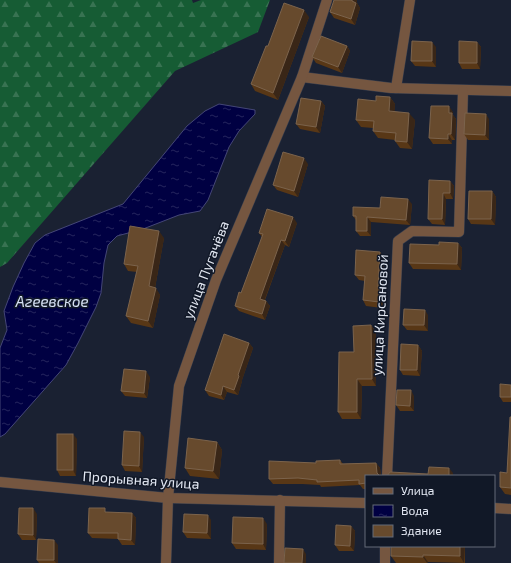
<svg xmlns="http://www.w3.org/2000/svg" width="511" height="563" font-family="'Exo 2',sans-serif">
<defs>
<pattern id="forest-firs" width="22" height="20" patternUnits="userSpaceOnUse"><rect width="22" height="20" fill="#165c34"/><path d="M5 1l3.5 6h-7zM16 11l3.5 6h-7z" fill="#387352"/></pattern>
<pattern id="water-ripples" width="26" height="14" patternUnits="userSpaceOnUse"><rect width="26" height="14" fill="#000042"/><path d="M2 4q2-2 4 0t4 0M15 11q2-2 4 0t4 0" fill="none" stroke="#25255e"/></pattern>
</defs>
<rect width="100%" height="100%" fill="#1a2132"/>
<path fill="url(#forest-firs)" d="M0,0H192L193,3L201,0H270L258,32L175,71L7,263L0,267Z"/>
<path fill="url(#water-ripples)" stroke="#444677" d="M219,104L255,110V114L239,131L229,147L208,200L200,211L179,215L143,229L117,236L108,245L104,263L101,293L96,307L78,343L66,365L5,434L0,437V348L7,330L4,311L13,287L24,263L35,243L45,235L123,204L187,126L205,111Z"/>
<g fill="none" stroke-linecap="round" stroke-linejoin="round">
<defs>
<g id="minor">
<path d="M302,77L391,88L511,91"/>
<path d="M396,88L410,0"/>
<path d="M387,476L398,241L412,231L459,232L463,91"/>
<path d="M0,482L168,498L366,503"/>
<path d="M494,508L511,509"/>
<path d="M166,563L168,498L179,386L216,280L302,77L327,0"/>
<path d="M279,563L280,500"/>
<path d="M385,563V546"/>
</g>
</defs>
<use href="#minor" stroke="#363d4d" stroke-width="11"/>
<use href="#minor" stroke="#755640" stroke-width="10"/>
</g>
<g fill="#583716">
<path d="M357,3L360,8L355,25L334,18L330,12Z"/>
<path d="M309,17L278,100L255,91L251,84L268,46Z"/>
<path d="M477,42L481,47L480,69H462L459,63Z"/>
<path d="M347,46L350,51L342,73L316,63L312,57Z"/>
<path d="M436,47V67L415,66L411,61Z"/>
<path d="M390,97L395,104L394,112L415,120L412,149L400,148L395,141V140L378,138L373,131V128L361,127L356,120L376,101Z"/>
<path d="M321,101L325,106L320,133L300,129L296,124Z"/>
<path d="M453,112V115L456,119L455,140H452V144H433L429,138Z"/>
<path d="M489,119V140H468L464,134Z"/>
<path d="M308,164L298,197L277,190L273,185Z"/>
<path d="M450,181L454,186L453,199H446L445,225L432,224L428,219Z"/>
<path d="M492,191L496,197L495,225L471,224L468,219Z"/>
<path d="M412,204L410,225L371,222V236H360L356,231V220L353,216L380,208Z"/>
<path d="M297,223L289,247L285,245L265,300L266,301L270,306L265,320L239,311L235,306L241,293L262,237L259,233Z"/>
<path d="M164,238L155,288L160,295L153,328L131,323L126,316L137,272L128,271L124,264Z"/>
<path d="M458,243L462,248L461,270L413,269L409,263Z"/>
<path d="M384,257L382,289L384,292L382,308L366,306L363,300L365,281L359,280L355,275Z"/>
<path d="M428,315V331L407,330L403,325Z"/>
<path d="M371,325L376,332V386H362L361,419H342L338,412L354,352Z"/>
<path d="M249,343L253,348L242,380V381L238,395L227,392L224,400L209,396L205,390Z"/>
<path d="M418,345L422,351L420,376L403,375L400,370Z"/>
<path d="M150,377L147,398L125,396L121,391Z"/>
<path d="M511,385V402H503L500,397Z"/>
<path d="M414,396V411H400L396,405Z"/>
<path d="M511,417V495L505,494L500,487L507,473Z"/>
<path d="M144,437L142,472L125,471L122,465Z"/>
<path d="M77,439L76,476H60L57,470Z"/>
<path d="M217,442L222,450L219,479L190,476L185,468Z"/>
<path d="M340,460L343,464L376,463L380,468L381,476H366V489H363L360,485L321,487L320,485L302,484H273L269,479L316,463Z"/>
<path d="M108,512L132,513L136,518L135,545H122L118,539L92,538L88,533Z"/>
<path d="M37,514L36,540H22L18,534Z"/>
<path d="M211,520V539L187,538L183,532Z"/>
<path d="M267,524L266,550L236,549L232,543Z"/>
<path d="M351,526L355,531L354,551H339L335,545Z"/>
<path d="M58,545V563H39L37,560Z"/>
<path d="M465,546V563L428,562V563H396L391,556Z"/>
</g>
<g fill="#392617">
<path d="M352,0H357V3L360,8L355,25L351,19Z"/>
<path d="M304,10L309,17L278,100L273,93Z"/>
<path d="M432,42L436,47V67L432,61Z"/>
<path d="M477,42L481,47L480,69L477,63Z"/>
<path d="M347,46L350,51L342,73L338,67Z"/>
<path d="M390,97L395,104L394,119L389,111Z"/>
<path d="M321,101L325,106L320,133L316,127Z"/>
<path d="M449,106L453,112V115L456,119L455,140L451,134L449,113Z"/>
<path d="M409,113L415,120L412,149L407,142Z"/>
<path d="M486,114L489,119V140L485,135Z"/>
<path d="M448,134L452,140V144L448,139Z"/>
<path d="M304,158L308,164L298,197L294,191Z"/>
<path d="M450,181L454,186L453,199L450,193Z"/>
<path d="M492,191L496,197L495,225L491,219Z"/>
<path d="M443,193L446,199L445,225L442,219Z"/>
<path d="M408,199L412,204L410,225L406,220Z"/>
<path d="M293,217L297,223L289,247L285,241Z"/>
<path d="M367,217L371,222V236L367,231Z"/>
<path d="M159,231L164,238L154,293L149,286Z"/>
<path d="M281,240L285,245L263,304L260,299Z"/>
<path d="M458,243L462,248L461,270L457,264Z"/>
<path d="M380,252L384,257L382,289L384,292L382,308L379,302L378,287Z"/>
<path d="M156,288L160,295L153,328L148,321Z"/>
<path d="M266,301L270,306L265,320L262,314Z"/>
<path d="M425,310L428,315V331L424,325Z"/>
<path d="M371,325L376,332V386L372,379Z"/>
<path d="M249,343L253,348L242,380V381L238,395L234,390L238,375Z"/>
<path d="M418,345L422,351L420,376L417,370Z"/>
<path d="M146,371L150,377L147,398L144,393Z"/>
<path d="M357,379L362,386L361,419L357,412Z"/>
<path d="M223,386L227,392L224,400L221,395Z"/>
<path d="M411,390L414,396V411L410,406Z"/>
<path d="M140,432L144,437L142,472L139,466Z"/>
<path d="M73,434L77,439L76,476L73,470Z"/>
<path d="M217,442L222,450L219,479L213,471Z"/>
<path d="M376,463L380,468L381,476H379L377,473Z"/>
<path d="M449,468L453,473V476H449Z"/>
<path d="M33,508L37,514L36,540L33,535Z"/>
<path d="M132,513L136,518L135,545L131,540Z"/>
<path d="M208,515L211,520V539L207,533Z"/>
<path d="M263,518L267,524L266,550L263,544Z"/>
<path d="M351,526L355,531L354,551L350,546Z"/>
<path d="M54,540L58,545V563H56L54,560Z"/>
<path d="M460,546H465L464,563L460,556Z"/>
<path d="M303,549L306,554V563H302Z"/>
<path d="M423,555L428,562V563H427L423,557Z"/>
</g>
<g fill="#674a2d" stroke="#7b634c">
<path d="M334,0H352V1L356,3L351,19L330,12Z"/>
<path d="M284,3L304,10L273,93L251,84L266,46H268Z"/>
<path d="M321,36L347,46L338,67L312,57Z"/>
<path d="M412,41L432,42V61H411Z"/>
<path d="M459,41L477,42V63H459Z"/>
<path d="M376,96L390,97L389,111L409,113L407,142L395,141L396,133L373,131L374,121L356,120L358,99L376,101Z"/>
<path d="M301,98L321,101L316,127L296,124Z"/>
<path d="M431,106H449V113H452L451,134H448V139L429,138Z"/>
<path d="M465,113L486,114L485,135L464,134Z"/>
<path d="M283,152L304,158L294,191L273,185Z"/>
<path d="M429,180L450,181V193H443L442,219H428Z"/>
<path d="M469,191H492L491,219H468Z"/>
<path d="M381,197L408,199L406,220L367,217V231H356V216H353V207L380,208Z"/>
<path d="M267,209L293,217L285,241L281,240L260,299L266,301L262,314L235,306L239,292L241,293L263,234L259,233Z"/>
<path d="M130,226L159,231L149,286L156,288L148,321L126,316L138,266L124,264Z"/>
<path d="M439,242L458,243L457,264L409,263L410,244L439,245Z"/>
<path d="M356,250L380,252L378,287H380L379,302L363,300L365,276L355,275Z"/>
<path d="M404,309L425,310L424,325H403Z"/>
<path d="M371,325L372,379H357V412H338L339,352H354L353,326Z"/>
<path d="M224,334L249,343L238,375L239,376L234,390L223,386L221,395L205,390Z"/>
<path d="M401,344L418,345L417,370H400Z"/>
<path d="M124,369L146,371L144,393L121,391Z"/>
<path d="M500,384L511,385V397H500Z"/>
<path d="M397,390H411L410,406L396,405Z"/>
<path d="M510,417H511V488L500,487V472L507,473Z"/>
<path d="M124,431L140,432L139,466L122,465Z"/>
<rect x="57" y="434" width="16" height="36"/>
<path d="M188,438L217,442L213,471L185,468Z"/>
<path d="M340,460V464L376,463L377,473L380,476H366V483L359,484V480L317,482V480L298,478L269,479V461L316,463V461Z"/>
<path d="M429,467L449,468V476H387L390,472L428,474Z"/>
<path d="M19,508H33V535L18,534Z"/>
<path d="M89,508H105V512L132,513L131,540L118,539V533H88Z"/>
<path d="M184,514L208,515L207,533L183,532Z"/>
<path d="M233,517L263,518V544L232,543Z"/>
<path d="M336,525L351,526L350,546L335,545Z"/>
<path d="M38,539L54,540V560H37Z"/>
<path d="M391,546H460V556L423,555V557L391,556Z"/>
<path d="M285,548L303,549L302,563H284Z"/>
</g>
<g text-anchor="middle" stroke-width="3" stroke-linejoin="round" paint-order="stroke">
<g font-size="14" fill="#e3e8f3" stroke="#111827">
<text transform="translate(206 270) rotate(-69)" y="5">улица Пугачёва</text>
<text transform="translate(380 315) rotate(-87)" y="5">улица Кирсановой</text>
<text transform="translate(141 480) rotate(4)" y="5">Прорывная улица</text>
</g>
<g font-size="15" font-style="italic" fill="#d7e1f5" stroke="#111827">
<text x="52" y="307">Агеевское</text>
</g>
</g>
<rect x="365" y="475" width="130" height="72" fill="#111827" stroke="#656b79"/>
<rect x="373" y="488" width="20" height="6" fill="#755640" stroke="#656b79"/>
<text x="401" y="495" font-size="12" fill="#e3e8f3">Улица</text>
<rect x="373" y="505" width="20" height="12" fill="url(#water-ripples)" stroke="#656b79"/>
<text x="401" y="515" font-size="12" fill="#e3e8f3">Вода</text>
<rect x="373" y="525" width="20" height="12" fill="#674a2d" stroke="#656b79"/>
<text x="401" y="535" font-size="12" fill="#e3e8f3">Здание</text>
</svg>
